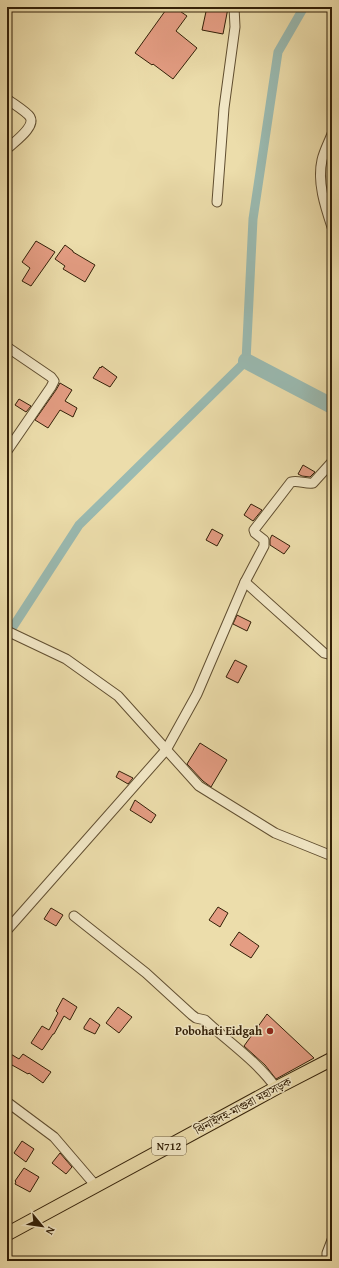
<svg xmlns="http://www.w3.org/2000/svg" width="339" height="1268" font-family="'Gentium Book Plus','Noto Serif Bengali',serif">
<rect width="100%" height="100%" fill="#ecddab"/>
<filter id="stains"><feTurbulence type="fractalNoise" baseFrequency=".005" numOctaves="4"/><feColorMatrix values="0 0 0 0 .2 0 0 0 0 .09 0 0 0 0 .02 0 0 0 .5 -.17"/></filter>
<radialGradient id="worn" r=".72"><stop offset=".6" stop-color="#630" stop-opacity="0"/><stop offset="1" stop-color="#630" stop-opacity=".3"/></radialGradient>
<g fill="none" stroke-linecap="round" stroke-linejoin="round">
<path stroke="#9abab1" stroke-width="9" d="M7,636L79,525L246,361L253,219L278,52L304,7"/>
<path stroke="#9abab1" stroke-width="16" d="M246,361L332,406"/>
</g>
<g fill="#e49d83" stroke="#332008">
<path d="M168,7H174L187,16L176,31L197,48L173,79L153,64L152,65L135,53Z"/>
<path d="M207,7L228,8L223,34L202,30Z"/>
<path d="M36,241L55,252L31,286L22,281L30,268L22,262Z"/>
<path d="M65,245L73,251V252L95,265L85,282L63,269L65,266L55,259Z"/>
<path d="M102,366L117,377L110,387L93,378L100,367L101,368Z"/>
<path d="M60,383L72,390L65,401L77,408L73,417L60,410L48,428L35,420L56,390Z"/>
<path d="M19,399L31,406L26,412L15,405Z"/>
<path d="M303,465L315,472L310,477L302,476L298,474Z"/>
<path d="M251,504L262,510L253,521L244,515Z"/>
<path d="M212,529L223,535L217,546L206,540Z"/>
<path d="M272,535L290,546L284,554L270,545V539Z"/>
<path d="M237,615L251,622L247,631L233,624Z"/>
<path d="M235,660L247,666L238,683L226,677Z"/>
<path d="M200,743L227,760L211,787L203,781L187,764Z"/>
<path d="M119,771L133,778L128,784L116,777Z"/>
<path d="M135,800L156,815L151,823L130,810Z"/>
<path d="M218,907L228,913L220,927L209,920Z"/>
<path d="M51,908L63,915L56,926L44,919Z"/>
<path d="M239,932L259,946L251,958L230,945Z"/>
<path d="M63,998L77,1007L70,1020L64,1016L54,1034H53L43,1049L42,1050L31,1043L42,1026L49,1030L58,1013L56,1011Z"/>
<path d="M118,1007L132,1017L119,1033L106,1023Z"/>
<path d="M267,1014L314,1058L276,1079L265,1065L244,1046Z"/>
<path d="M90,1018L100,1025L95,1034L84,1029V1027Z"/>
<path d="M9,1053L19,1059L23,1054L51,1072L43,1083L29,1073L28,1074L12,1065L7,1074V1057Z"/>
<path d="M22,1141L34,1149L26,1162L14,1153Z"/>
<path d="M60,1153L72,1167L66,1174L52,1163Z"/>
<path d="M24,1168L39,1177L30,1192L15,1184L16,1182L15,1181Z"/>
</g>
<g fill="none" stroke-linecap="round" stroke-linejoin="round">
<defs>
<g id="minor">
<path d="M7,99C12,103 27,112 30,117C36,127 14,142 7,149"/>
<path d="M332,134C329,142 324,151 322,160C317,182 325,206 332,227"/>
<path d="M217,202L224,108L235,27L234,7"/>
<path d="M7,347L51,377L54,381L51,387L7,451"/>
<path d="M245,582L314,644L324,653L332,655"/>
<path d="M7,631L66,659L118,696L199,786L275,833L332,856"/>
<path d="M74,916L146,973L192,1015L196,1018L205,1020C228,1042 257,1061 276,1088"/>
<path d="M7,930L166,750L197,694L245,582L264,546V540L255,533L254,530L291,482C298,480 305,484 313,483L332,462"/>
<path d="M7,1102L54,1137L96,1186"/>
<path d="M327,1261V1253L332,1240"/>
</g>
<path id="highway" d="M7,1234L276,1088L332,1059"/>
</defs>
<use href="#minor" stroke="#614f31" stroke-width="11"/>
<use href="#highway" stroke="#332008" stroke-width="15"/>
<use href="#minor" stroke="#f3e9c8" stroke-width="9"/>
<use href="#highway" stroke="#ecddab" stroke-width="13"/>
</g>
<circle fill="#8f2418" stroke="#f3e9c8" stroke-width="1.5" cx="270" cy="1031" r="4"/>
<g text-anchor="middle" stroke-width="3" stroke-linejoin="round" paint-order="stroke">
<rect fill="#f3e9c8" stroke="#6d5c42" stroke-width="1" x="152" y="1137" width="34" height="18" rx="3"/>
<g font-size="11" font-weight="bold" fill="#332008">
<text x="169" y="1150">N712</text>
</g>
<g font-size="12" font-weight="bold" fill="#332008" stroke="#f3e9c8" text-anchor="end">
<text x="262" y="1035">Pobohati Eidgah</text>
</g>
<g font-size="12" fill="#332008" stroke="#f3e9c8">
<text transform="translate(243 1106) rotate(-28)" y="4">ঝিনাইদহ-মাগুরা মহাসড়ক</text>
</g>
</g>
<rect width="339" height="1268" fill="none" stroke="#ecddab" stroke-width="24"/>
<rect x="8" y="8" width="323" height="1252" fill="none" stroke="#332008" stroke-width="2"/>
<rect x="12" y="12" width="315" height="1244" fill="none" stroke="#332008"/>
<g transform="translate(42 1226) rotate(119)" stroke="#f3e9c8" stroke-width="3" paint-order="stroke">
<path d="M0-3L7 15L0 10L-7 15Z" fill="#332008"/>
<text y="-6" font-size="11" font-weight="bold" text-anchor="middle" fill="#332008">N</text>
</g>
<rect width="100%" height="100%" filter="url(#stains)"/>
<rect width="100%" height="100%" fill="url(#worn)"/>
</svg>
